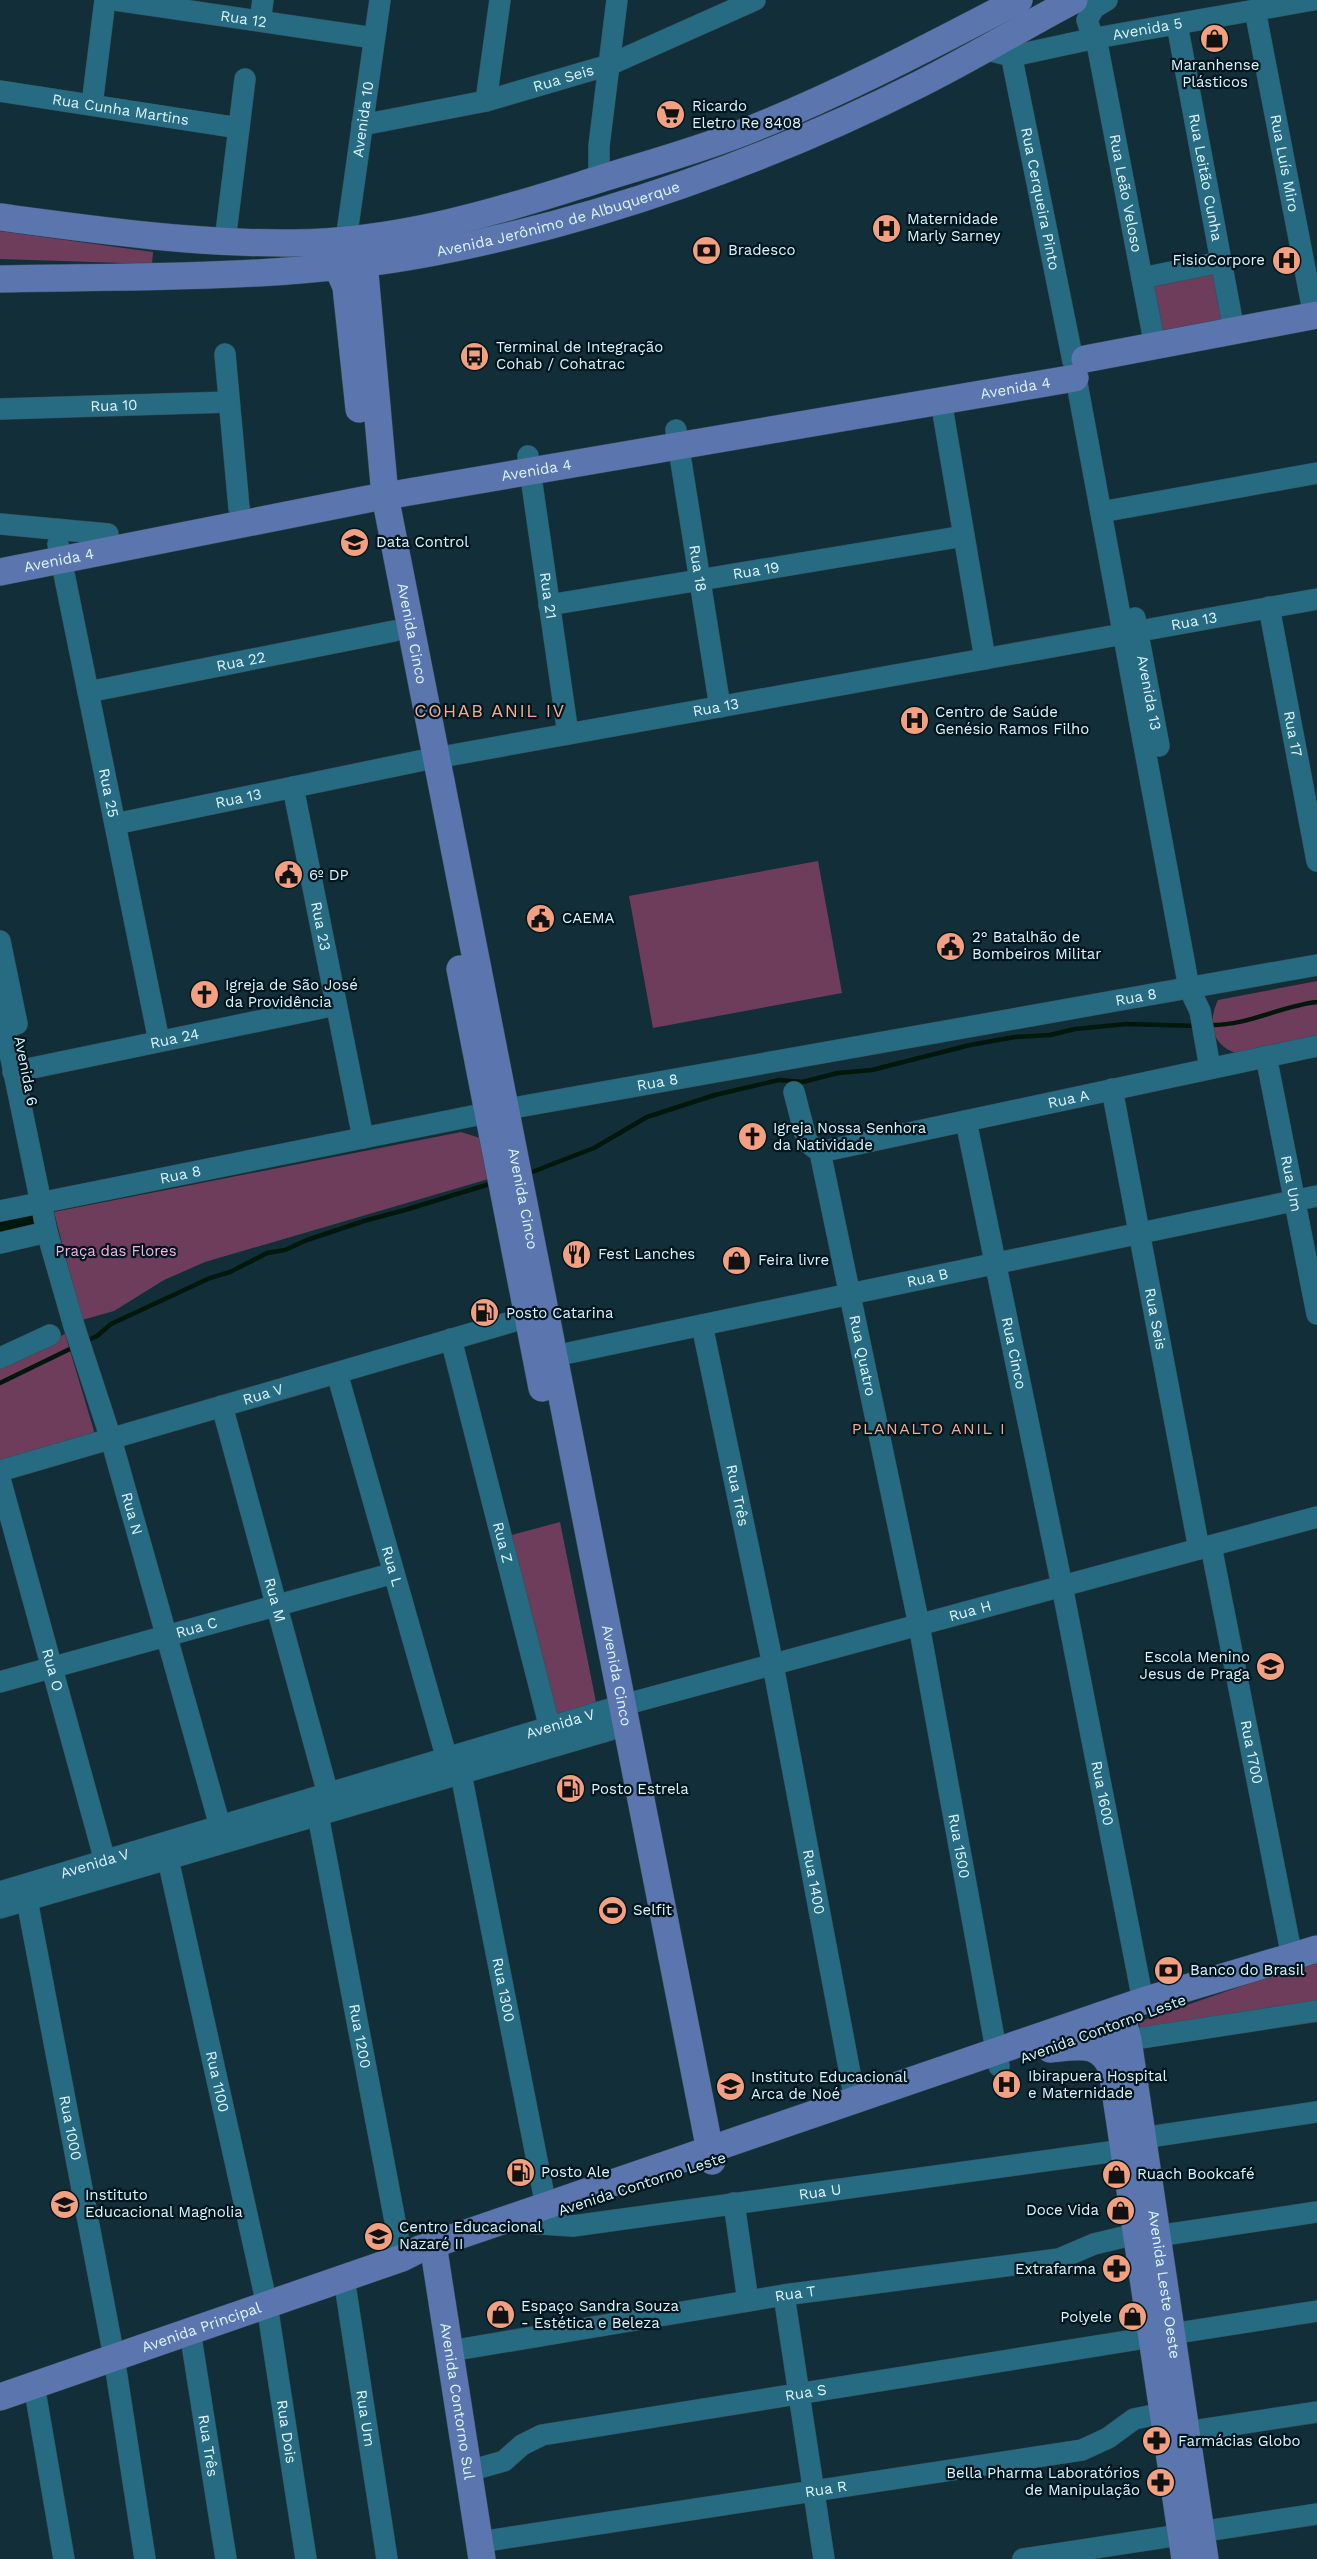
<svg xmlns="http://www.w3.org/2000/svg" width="1317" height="2559" font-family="'Work Sans',sans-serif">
<rect width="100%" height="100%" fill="#122e38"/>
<g fill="#6e3d5c">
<path d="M0,231L153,252L152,264L0,259Z"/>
<path d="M1216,268L1226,321L1158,335L1147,281Z"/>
<path d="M818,861L842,993L653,1028L629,896Z"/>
<path d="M1317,981V1039L1242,1055C1213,1048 1206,1026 1218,1000Z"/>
<path d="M461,1132L480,1138L492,1178L205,1262L164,1280L114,1311L82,1320L54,1212Z"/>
<path d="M65,1334L94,1431L91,1436L0,1463V1365Z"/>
<path d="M560,1522L598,1712L556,1723L508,1536Z"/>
<path d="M1317,1960V2008L1142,2032L1138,2022Z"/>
</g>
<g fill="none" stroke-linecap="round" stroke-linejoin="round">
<g stroke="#00170c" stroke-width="4.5">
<path d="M1209,1025C1248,1026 1280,1006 1317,1002"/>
<path d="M527,1174L594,1148L647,1117L715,1095L779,1080L802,1082L838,1073L872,1070L970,1045L1015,1037L1050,1035L1075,1029L1127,1024L1198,1026"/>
<path d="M84,1342L97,1336L111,1324L210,1278L230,1272L267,1253L285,1250L307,1240L364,1221L405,1210L493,1183"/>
<path d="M0,1383L74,1347"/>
</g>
<path stroke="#00170c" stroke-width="15" d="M0,1224L33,1217"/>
<defs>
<g id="minor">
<path id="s1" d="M115,0L374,38"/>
<path id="s2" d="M1255,10L1314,316"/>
<path d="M260,21L263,0"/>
<path id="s3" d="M1177,24L1234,331"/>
<path id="s4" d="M1096,38L1155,346"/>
<path d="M1096,38L1091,32L1087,20L1094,8L1107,0"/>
<path id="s5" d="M1009,44L1073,361"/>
<path id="s6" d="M983,49L1012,56L1096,38L1313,0"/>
<path id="s7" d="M0,91L239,128"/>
<path d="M486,101L500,0"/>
<path d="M92,105L105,0"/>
<path id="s8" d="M362,125L486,101L609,65L755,0"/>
<path d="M599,179V146L617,0"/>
<path id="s9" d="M346,240L380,0"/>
<path d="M225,241L245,79"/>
<path d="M1142,278L1221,262"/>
<path d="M225,354L239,508"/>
<path d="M1076,378L1189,988L1200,1011L1210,1068"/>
<path d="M941,401L985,659"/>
<path id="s10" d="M0,409L229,402"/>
<path id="s11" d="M676,430L720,707"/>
<path id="s12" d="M528,456L568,734"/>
<path d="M1101,512L1317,473"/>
<path d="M0,524L108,534"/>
<path id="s13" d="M58,544L159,1041"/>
<path id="s14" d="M549,605L964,536"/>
<path id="s15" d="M1269,607L1317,861"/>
<path id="s16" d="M1135,618L1159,746"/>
<path id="s17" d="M88,692L394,631"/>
<path id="s18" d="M293,787L363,1138"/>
<path id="s19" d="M115,824L419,761L1317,599"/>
<path d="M0,941L17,1024"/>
<path id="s20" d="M0,1005L47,1232L74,1326L111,1439L220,1826"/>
<path id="s21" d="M1266,1056L1317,1314"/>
<path id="s22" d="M13,1072L336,1005"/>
<path id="s23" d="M1112,1089L1199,1549"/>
<path id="s24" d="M794,1092L807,1142L820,1152L919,1625L999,2066"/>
<path id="s25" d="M966,1121L1062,1586L1143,2001"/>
<path id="s26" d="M820,1152L1317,1046"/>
<path id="s27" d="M0,1211L507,1109L1317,965"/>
<path d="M0,1243L47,1232"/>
<path id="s28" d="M702,1325L773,1665L855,2100"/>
<path id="s29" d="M451,1339L553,1740"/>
<path d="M0,1358L50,1335"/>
<path id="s30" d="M540,1359L1317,1196"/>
<path id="s31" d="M337,1373L447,1759"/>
<path id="s32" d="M222,1406L328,1794"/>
<path id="s33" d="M0,1471L528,1317"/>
<path id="s34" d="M0,1479L105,1861"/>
<path id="s35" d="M1211,1546L1292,1957"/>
<path id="s36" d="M0,1682L394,1573"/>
<path id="s37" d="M461,1774L546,2206"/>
<path id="s38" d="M318,1815L402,2258"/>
<path id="s39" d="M168,1859L267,2305L306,2559"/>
<path id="s40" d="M0,1892L623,1705L1317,1517"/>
<path id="s41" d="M27,1900L114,2357L145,2559"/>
<path d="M0,1908L610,1730L623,1705"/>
<path d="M1128,2040L1317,2011"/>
<path d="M1142,2138L1317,2112"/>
<path d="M734,2203L748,2301"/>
<path id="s42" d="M521,2214L524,2223L573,2226L1124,2150"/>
<path d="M1157,2236L1317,2212"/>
<path id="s43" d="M344,2278L387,2559"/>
<path d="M784,2295L824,2559"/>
<path id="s44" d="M190,2331L226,2559"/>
<path d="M1171,2334L1317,2311"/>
<path id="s45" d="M450,2351L784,2295L1059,2259L1094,2244L1136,2234"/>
<path d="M34,2385L64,2559"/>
<path d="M1186,2432L1317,2412"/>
<path id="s46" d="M469,2471L504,2461L522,2445L542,2435L1152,2337"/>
<path id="s47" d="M480,2542L1082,2450L1108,2438L1134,2419L1163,2413"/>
<path d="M1023,2559L1317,2514"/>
</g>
<g id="major">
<path d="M0,217C97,230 196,244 293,243C393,242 487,215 581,185C633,168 687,154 739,134C836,96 927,48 1019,0"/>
<path id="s48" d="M346,240L358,250L364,262L385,496L712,2161"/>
<path d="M330,266L340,273L346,287L359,409"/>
<path id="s49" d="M0,279C145,276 292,280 435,252C601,220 769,160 920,84C972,58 1023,27 1074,0"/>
<path d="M1085,359L1317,315"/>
<path id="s50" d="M0,572L368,499L1075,378"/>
<path d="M460,969L542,1388"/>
<path id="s51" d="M1120,2009L1128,2040L1205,2559"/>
<path d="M1100,2016L1112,2070L1185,2559"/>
<path d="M1050,2049C1077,2047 1100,2039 1112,2070"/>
<path id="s52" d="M433,2244L482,2559"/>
<path id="s53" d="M0,2397L402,2258L420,2249L1143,2001L1317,1949"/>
</g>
</defs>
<use href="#minor" stroke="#354b54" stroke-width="22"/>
<use href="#major" stroke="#354b54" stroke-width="28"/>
<use href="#minor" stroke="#266b81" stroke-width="21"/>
<use href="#major" stroke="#5b76af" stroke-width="27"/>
</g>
<defs>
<symbol id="shop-disc" viewBox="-11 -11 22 22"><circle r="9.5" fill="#f2a07f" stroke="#00161f"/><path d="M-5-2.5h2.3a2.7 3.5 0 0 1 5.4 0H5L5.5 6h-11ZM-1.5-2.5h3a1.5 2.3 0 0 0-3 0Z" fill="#111"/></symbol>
<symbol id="supermarket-disc" viewBox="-11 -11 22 22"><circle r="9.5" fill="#f2a07f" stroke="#00161f"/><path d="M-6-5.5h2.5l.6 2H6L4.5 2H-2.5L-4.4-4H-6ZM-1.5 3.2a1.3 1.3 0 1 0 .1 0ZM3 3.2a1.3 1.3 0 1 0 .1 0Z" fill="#111"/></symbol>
<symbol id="hospital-disc" viewBox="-11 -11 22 22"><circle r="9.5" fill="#f2a07f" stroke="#00161f"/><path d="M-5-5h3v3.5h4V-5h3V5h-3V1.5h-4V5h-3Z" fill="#111"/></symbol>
<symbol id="bank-disc" viewBox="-11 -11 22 22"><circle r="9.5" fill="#f2a07f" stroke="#00161f"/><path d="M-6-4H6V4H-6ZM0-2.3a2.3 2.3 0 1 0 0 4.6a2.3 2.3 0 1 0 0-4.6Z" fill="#111"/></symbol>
<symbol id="bus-disc" viewBox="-11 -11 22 22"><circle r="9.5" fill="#f2a07f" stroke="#00161f"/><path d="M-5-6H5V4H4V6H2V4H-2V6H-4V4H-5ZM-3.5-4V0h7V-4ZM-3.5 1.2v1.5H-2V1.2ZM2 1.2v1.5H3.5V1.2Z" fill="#111"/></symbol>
<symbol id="school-disc" viewBox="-11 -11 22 22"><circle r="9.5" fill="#f2a07f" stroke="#00161f"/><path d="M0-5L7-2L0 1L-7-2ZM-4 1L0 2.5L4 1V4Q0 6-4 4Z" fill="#111"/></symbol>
<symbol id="civic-disc" viewBox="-11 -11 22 22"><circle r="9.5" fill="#f2a07f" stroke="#00161f"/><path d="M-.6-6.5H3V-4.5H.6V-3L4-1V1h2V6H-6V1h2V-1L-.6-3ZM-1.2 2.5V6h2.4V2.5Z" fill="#111"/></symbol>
<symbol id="church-disc" viewBox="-11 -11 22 22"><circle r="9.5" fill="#f2a07f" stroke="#00161f"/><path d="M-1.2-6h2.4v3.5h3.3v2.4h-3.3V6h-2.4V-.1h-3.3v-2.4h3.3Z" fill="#111"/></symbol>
<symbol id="restaurant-disc" viewBox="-11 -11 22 22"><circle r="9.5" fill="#f2a07f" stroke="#00161f"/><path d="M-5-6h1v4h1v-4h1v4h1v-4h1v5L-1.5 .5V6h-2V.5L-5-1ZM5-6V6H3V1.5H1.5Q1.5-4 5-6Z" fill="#111"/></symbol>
<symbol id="fuel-disc" viewBox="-11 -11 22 22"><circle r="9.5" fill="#f2a07f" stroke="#00161f"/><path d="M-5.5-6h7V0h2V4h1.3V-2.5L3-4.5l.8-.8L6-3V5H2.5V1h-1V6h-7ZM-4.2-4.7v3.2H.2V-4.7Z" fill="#111"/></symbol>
<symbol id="stadium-disc" viewBox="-11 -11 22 22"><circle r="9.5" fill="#f2a07f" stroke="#00161f"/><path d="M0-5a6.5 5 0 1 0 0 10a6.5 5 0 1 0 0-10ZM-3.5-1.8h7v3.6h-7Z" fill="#111"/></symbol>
<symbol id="pharmacy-disc" viewBox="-11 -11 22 22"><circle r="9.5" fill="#f2a07f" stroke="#00161f"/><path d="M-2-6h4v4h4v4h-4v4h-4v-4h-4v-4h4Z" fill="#111"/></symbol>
</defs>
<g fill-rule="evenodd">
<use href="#shop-disc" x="1198" y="22" width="33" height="33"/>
<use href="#supermarket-disc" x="654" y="98" width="33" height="33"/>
<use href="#hospital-disc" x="870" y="212" width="33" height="33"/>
<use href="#bank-disc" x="690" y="234" width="33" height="33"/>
<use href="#hospital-disc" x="1270" y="244" width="33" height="33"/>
<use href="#bus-disc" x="458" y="340" width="33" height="33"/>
<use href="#school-disc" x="338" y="526" width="33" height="33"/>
<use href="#hospital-disc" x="898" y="704" width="33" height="33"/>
<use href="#civic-disc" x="272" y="858" width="33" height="33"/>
<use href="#civic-disc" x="524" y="902" width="33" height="33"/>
<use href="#civic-disc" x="934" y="930" width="33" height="33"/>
<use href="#church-disc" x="188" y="978" width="33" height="33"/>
<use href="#church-disc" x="736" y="1120" width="33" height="33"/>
<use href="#restaurant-disc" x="560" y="1238" width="33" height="33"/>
<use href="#shop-disc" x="720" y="1244" width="33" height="33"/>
<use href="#fuel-disc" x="468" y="1296" width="33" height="33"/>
<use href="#school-disc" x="1254" y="1650" width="33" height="33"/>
<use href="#fuel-disc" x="554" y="1772" width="33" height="33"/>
<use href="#stadium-disc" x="596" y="1894" width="33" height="33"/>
<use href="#bank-disc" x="1152" y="1954" width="33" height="33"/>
<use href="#hospital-disc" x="990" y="2068" width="33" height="33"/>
<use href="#school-disc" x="714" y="2070" width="33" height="33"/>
<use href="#fuel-disc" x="504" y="2156" width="33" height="33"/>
<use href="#shop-disc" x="1100" y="2158" width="33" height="33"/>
<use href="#school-disc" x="48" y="2188" width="33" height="33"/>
<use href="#shop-disc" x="1104" y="2194" width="33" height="33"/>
<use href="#school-disc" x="362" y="2220" width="33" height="33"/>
<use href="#pharmacy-disc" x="1100" y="2252" width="33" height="33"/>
<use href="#shop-disc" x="484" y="2298" width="33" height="33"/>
<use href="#shop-disc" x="1116" y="2300" width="33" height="33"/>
<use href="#pharmacy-disc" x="1140" y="2424" width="33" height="33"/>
<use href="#pharmacy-disc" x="1144" y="2466" width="33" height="33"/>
</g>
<g text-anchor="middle" stroke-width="4.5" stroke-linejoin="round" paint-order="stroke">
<g font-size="15" fill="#dbf4fd" stroke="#00161f">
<text dy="5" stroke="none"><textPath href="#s1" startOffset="130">Rua 12</textPath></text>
<text dy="5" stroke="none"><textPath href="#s6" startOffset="168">Avenida 5</textPath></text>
<text dy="5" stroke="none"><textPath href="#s8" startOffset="207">Rua Seis</textPath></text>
<text dy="5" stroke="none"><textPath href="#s7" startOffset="122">Rua Cunha Martins</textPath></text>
<text dy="5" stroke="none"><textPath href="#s9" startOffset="122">Avenida 10</textPath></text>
<text dy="5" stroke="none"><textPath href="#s2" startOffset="156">Rua Luís Miro</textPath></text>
<text dy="5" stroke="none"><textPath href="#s3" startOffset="156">Rua Leitão Cunha</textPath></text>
<text dy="5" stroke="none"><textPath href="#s4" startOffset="158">Rua Leão Veloso</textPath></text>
<text dy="5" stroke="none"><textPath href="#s5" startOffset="158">Rua Cerqueira Pinto</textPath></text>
<text dy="5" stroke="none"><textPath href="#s49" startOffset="564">Avenida Jerônimo de Albuquerque</textPath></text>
<text dy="5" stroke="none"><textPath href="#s50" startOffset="1032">Avenida 4</textPath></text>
<text dy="5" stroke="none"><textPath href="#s10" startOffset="114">Rua 10</textPath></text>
<text dy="5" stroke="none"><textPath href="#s50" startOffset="546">Avenida 4</textPath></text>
<text dy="5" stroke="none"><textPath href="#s50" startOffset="60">Avenida 4</textPath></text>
<text dy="5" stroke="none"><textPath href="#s11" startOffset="140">Rua 18</textPath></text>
<text dy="5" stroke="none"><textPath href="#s14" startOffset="210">Rua 19</textPath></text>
<text dy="5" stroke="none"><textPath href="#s12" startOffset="141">Rua 21</textPath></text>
<text dy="5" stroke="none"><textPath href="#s19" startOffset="1098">Rua 13</textPath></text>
<text dy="5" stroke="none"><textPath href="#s48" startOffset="404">Avenida Cinco</textPath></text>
<text dy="5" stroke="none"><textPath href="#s17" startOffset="156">Rua 22</textPath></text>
<text dy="5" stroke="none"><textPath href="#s16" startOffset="76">Avenida 13</textPath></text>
<text dy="5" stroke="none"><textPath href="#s19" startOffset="612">Rua 13</textPath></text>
<text dy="5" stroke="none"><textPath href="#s15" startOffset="129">Rua 17</textPath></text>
<text dy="5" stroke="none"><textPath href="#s13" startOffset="254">Rua 25</textPath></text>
<text dy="5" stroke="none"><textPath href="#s19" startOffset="126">Rua 13</textPath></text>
<text dy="5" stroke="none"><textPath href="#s18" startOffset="142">Rua 23</textPath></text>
<text dy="5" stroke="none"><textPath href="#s27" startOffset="1156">Rua 8</textPath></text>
<text dy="5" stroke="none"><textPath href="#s22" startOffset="165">Rua 24</textPath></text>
<text transform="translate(26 1071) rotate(79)" y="5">Avenida 6</text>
<text dy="5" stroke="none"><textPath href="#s27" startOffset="670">Rua 8</textPath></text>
<text dy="5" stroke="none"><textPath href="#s26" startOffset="254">Rua A</textPath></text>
<text dy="5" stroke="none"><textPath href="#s27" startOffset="184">Rua 8</textPath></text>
<text dy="5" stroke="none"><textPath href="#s21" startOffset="130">Rua Um</textPath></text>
<text dy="5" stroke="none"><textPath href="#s48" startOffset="980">Avenida Cinco</textPath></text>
<text dy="5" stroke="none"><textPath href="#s30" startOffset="396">Rua B</textPath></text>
<text dy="5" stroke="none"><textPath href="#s23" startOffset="234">Rua Seis</textPath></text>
<text dy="5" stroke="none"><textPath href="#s25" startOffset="237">Rua Cinco</textPath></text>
<text dy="5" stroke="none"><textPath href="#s24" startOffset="276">Rua Quatro</textPath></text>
<text dy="5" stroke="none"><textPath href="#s33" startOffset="274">Rua V</textPath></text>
<text dy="5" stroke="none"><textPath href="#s28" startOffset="174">Rua Três</textPath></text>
<text dy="5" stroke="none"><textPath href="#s20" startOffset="526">Rua N</textPath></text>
<text dy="5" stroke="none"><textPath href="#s29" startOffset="210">Rua Z</textPath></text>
<text dy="5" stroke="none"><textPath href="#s31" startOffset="201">Rua L</textPath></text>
<text dy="5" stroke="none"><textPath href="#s32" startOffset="201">Rua M</textPath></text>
<text dy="5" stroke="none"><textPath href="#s40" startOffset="1010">Rua H</textPath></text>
<text dy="5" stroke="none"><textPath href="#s36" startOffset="204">Rua C</textPath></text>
<text dy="5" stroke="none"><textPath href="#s34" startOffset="198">Rua O</textPath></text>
<text dy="5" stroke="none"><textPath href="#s48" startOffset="1466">Avenida Cinco</textPath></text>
<text dy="5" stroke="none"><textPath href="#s40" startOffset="585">Avenida V</textPath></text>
<text dy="5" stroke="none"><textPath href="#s35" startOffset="210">Rua 1700</textPath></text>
<text dy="5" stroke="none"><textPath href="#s25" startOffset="686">Rua 1600</textPath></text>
<text dy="5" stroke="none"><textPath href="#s24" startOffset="776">Rua 1500</textPath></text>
<text dy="5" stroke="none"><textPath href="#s40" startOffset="99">Avenida V</textPath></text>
<text dy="5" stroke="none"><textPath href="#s28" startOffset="568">Rua 1400</textPath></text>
<text dy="5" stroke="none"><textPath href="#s37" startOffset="220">Rua 1300</textPath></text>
<text transform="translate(1103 2029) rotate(-20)" y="5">Avenida Contorno Leste</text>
<text dy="5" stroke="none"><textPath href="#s38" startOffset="225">Rua 1200</textPath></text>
<text dy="5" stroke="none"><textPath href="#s39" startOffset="228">Rua 1100</textPath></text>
<text dy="5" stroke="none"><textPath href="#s41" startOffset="232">Rua 1000</textPath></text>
<text transform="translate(642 2184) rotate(-18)" y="5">Avenida Contorno Leste</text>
<text dy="5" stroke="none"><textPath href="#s42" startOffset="308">Rua U</textPath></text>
<text dy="5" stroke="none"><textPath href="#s51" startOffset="279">Avenida Leste Oeste</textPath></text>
<text dy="5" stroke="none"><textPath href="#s45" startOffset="350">Rua T</textPath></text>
<text dy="5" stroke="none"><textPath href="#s53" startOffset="213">Avenida Principal</textPath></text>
<text dy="5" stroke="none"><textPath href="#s46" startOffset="350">Rua S</textPath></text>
<text dy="5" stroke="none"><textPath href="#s52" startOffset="159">Avenida Contorno Sul</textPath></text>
<text dy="5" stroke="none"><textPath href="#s43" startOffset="142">Rua Um</textPath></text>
<text dy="5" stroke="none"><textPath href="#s39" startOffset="585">Rua Dois</textPath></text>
<text dy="5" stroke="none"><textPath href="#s44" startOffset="116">Rua Três</textPath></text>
<text dy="5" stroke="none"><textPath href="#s47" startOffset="350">Rua R</textPath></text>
</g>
<g font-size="15" fill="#dbf4fd" stroke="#00161f" text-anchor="start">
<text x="1215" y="70" text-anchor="middle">Maranhense<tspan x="1215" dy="17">Plásticos</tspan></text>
<text x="692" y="111">Ricardo<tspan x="692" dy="17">Eletro Re 8408</tspan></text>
<text x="907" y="224">Maternidade<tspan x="907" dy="17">Marly Sarney</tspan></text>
<text x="728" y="255">Bradesco</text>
<text x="1265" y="265" text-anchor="end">FisioCorpore</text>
<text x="496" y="352">Terminal de Integração<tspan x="496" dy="17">Cohab / Cohatrac</tspan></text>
<text x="376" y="547">Data Control</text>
<text x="935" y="717">Centro de Saúde<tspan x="935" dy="17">Genésio Ramos Filho</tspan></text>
<text x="309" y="880">6º DP</text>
<text x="562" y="923">CAEMA</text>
<text x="972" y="942">2° Batalhão de<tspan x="972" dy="17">Bombeiros Militar</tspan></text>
<text x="225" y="990">Igreja de São José<tspan x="225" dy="17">da Providência</tspan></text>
<text x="773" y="1133">Igreja Nossa Senhora<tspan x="773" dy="17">da Natividade</tspan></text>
<text x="598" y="1259">Fest Lanches</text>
<text x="758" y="1265">Feira livre</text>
<text x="506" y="1318">Posto Catarina</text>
<text x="1250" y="1662" text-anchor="end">Escola Menino<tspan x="1250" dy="17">Jesus de Praga</tspan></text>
<text x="591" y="1794">Posto Estrela</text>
<text x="633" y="1915">Selfit</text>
<text x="1190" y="1975">Banco do Brasil</text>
<text x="1028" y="2081">Ibirapuera Hospital<tspan x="1028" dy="17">e Maternidade</tspan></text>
<text x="751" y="2082">Instituto Educacional<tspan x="751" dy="17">Arca de Noé</tspan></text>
<text x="541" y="2177">Posto Ale</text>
<text x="1137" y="2179">Ruach Bookcafé</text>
<text x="85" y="2200">Instituto<tspan x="85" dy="17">Educacional Magnolia</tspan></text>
<text x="1099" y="2215" text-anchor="end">Doce Vida</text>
<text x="399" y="2232">Centro Educacional<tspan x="399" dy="17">Nazaré II</tspan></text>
<text x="1096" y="2274" text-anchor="end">Extrafarma</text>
<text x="521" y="2311">Espaço Sandra Souza<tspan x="521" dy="17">- Estética e Beleza</tspan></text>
<text x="1112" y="2322" text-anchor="end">Polyele</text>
<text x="1178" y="2446">Farmácias Globo</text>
<text x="1140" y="2478" text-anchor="end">Bella Pharma Laboratórios<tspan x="1140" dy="17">de Manipulação</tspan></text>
</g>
<g font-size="15" fill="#fdb1df" stroke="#00161f">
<text x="116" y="1256">Praça das Flores</text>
</g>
<g font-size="16" letter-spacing="1.5" fill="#f8ab8c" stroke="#00161f">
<text x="929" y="1434">PLANALTO ANIL I</text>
</g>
<g font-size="18" letter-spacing="1.5" fill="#f8ab8c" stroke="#00161f">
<text x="490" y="717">COHAB ANIL IV</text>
</g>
</g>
</svg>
